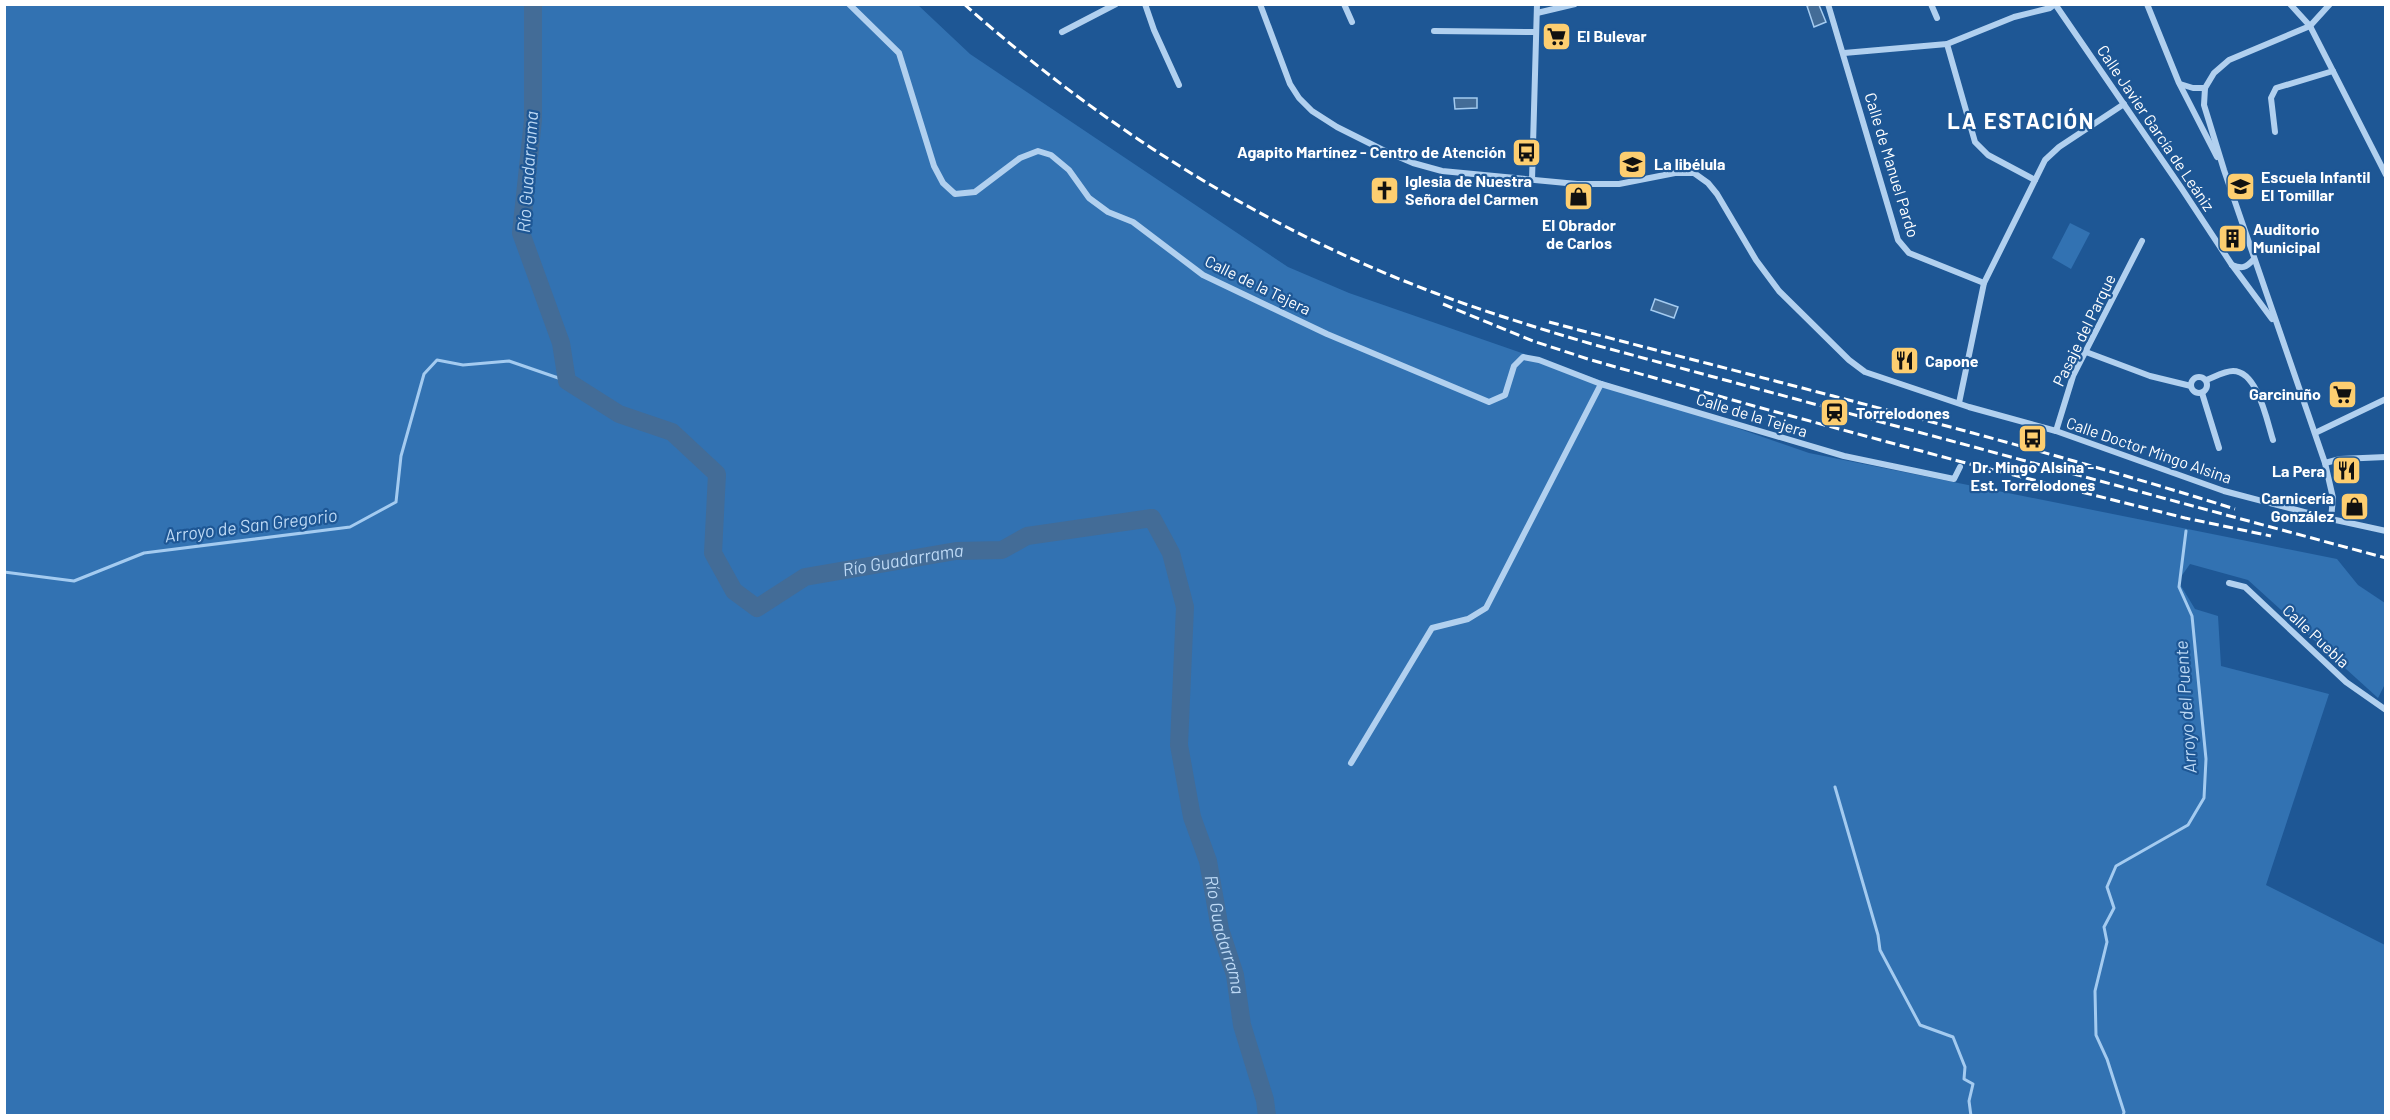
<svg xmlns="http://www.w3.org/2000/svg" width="2390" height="1120" font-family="Barlow,sans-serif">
<rect width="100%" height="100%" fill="#1e5795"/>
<g fill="#3272b2">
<path d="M5,5H918L970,54L1288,267L1349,293L1809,453L2337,559L2358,585L2385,603V684L2378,698L2248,580L2190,564L2178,581L2195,609L2218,616L2221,666L2329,694L2266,885L2385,945V1115L5,1116Z"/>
<path d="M2070,223L2090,233L2071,269L2052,258Z"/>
</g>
<g fill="#436c97" stroke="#a4cbf0" stroke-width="1.5">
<path d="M1810,5H1819L1826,22L1814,27L1807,6Z"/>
<path d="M1454,98H1477V108L1455,109Z"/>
<path d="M1655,299L1678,307L1674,318L1651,310Z"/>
</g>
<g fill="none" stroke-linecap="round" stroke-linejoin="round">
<g stroke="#a4cbf0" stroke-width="3">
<path d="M4,572L74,581L144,553L350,527L396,502L401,456L424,374L437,360L463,365L509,361L567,381"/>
<path d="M1835,787L1878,935L1880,950L1920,1025L1953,1037L1965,1067L1964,1079L1973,1084L1969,1101L1971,1116"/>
<path d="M2123,1116L2124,1112L2107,1059L2096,1035L2095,991L2107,942L2104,927L2114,908L2107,887L2116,866L2188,825L2204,798L2206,759L2192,616L2179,587L2186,531"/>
</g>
<path stroke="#436c97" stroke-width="18" id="s1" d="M533,4V120L521,233L561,343L567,381L619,414L672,432L717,474L713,553L734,591L757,608L805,577L956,551L1002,550L1027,536L1152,518L1171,553L1185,607L1179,745L1192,817L1208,861L1220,929L1235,975L1242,1025L1265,1100L1267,1116"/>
<g stroke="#b1d0ef" stroke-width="6">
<path d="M849,4L899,53L934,166L943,183L955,194L975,192L1020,158L1038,151L1051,155L1069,170L1089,198L1108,212L1133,222L1203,275L1327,334L1489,402L1505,395L1514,366L1523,357L1539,360L1601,384L1844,456L1954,479L1960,467"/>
<path d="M1145,4L1154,30L1179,85"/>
<path d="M1260,4L1290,84L1299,98L1312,111L1337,127L1385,151L1413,163L1442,171L1577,184H1619L1675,173H1694L1708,183L1717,194L1756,260L1779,291L1849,360L1865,372L1969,407L2056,431L2224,491L2331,519L2386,531"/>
<path d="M1344,4L1352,22"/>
<path d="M1828,4L1898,240L1909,253L1984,283"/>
<path d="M1931,4L1937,18"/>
<path d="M2055,4L2182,189L2232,265L2272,319"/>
<path d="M2147,4L2179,83L2217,157"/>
<path d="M2290,4L2310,26L2386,175"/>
<path d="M2330,4L2310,26L2229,60L2214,73L2205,88L2204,105L2224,170L2325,463L2333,498L2331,519"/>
<path d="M1537,13L1575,4"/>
<path d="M1434,31L1536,32"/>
<path d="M1062,32L1116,4"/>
<path d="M1947,44L1975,142L1988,155L2035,180"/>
<path d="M1844,53L1947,44L2014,17L2050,8L2055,4"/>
<path d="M2180,84L2193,88H2205"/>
<path d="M2275,132L2271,98L2276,88L2333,71"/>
<path d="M1532,180L1537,4"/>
<path d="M2232,265C2242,269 2246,268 2254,259"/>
<path d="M2086,352L2150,376L2191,386"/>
<circle cx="2199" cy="385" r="8"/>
<path d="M2206,380C2214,377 2225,371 2233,371C2258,371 2267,422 2273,440"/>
<path d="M2202,393L2219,448"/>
<path d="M1959,403L1984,283L2045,160L2059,147L2124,104"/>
<path d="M2056,431L2073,376L2142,241"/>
<path d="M2315,433L2386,399"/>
<path d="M2325,463L2340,459L2386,457"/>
<path d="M2229,583L2245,587L2346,682L2386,710"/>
<path d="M1351,763L1432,628L1468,619L1486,608L1601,384"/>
</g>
<g stroke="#fff" stroke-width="3" stroke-dasharray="10 4.5" stroke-linecap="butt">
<path d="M964,4C1102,127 1262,228 1435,293C1488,313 1541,329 1595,345L2386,558"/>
<path d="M1443,304L1533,341L1591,360L1754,406L1962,462L2185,518L2271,536"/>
<path d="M1549,322C1778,383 2009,438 2235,509"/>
</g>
</g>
<defs>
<symbol id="supermarket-square" viewBox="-11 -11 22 22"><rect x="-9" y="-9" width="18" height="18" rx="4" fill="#fdce70" stroke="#1e5795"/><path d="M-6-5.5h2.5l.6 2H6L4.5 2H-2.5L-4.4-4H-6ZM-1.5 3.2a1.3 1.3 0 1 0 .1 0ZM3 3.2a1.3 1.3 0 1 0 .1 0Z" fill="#111"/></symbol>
<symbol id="bus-square" viewBox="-11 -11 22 22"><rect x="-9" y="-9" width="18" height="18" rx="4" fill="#fdce70" stroke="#1e5795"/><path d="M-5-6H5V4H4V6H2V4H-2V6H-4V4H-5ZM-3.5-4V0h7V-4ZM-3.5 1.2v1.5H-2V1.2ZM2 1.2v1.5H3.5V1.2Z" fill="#111"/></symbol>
<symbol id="school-square" viewBox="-11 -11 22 22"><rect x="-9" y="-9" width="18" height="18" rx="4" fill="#fdce70" stroke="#1e5795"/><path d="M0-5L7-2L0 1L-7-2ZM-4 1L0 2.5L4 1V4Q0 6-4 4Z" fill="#111"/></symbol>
<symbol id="church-square" viewBox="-11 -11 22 22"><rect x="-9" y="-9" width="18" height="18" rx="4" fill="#fdce70" stroke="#1e5795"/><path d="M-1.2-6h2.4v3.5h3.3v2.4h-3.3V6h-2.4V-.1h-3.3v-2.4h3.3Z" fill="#111"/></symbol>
<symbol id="shop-square" viewBox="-11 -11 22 22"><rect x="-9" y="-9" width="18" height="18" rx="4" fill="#fdce70" stroke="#1e5795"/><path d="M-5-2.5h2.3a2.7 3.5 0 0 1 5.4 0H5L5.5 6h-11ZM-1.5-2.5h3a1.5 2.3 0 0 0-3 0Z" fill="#111"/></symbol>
<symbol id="building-square" viewBox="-11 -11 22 22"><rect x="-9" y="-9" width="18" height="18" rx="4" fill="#fdce70" stroke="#1e5795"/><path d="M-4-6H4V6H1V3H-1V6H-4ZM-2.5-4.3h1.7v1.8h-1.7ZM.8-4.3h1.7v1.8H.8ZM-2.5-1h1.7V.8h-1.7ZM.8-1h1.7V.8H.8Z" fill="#111"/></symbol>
<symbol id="restaurant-square" viewBox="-11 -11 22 22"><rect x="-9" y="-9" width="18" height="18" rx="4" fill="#fdce70" stroke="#1e5795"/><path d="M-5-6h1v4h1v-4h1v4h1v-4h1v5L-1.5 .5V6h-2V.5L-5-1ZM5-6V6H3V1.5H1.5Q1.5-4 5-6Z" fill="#111"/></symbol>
<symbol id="station-square" viewBox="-11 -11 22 22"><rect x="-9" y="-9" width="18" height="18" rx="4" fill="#fdce70" stroke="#1e5795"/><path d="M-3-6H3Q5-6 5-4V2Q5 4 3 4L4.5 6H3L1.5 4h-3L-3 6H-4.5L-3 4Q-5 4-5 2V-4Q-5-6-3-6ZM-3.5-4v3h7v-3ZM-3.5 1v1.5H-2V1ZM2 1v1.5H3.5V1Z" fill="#111"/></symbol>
</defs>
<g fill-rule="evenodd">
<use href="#supermarket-square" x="1540" y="20" width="33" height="33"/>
<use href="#bus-square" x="1510" y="136" width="33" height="33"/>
<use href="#school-square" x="1616" y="148" width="33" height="33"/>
<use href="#school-square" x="2224" y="170" width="33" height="33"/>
<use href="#church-square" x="1368" y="174" width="33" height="33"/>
<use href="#shop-square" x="1562" y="180" width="33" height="33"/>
<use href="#building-square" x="2216" y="222" width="33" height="33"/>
<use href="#restaurant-square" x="1888" y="344" width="33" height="33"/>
<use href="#supermarket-square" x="2326" y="378" width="33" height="33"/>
<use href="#station-square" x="1818" y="396" width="33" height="33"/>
<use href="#bus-square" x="2016" y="422" width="33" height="33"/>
<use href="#restaurant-square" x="2330" y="454" width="33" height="33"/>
<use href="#shop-square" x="2338" y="490" width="33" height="33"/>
</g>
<g text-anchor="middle" stroke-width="4.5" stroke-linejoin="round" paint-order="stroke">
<g font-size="16" font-weight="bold" fill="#fff" stroke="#1e5795" text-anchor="start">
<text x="1577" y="42">El Bulevar</text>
<text x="1506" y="158" text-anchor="end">Agapito Martínez - Centro de Atención</text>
<text x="1654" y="170">La libélula</text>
<text x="2261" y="183">Escuela Infantil<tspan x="2261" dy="18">El Tomillar</tspan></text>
<text x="1405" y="187">Iglesia de Nuestra<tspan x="1405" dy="18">Señora del Carmen</tspan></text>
<text x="1579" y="231" text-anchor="middle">El Obrador<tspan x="1579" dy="18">de Carlos</tspan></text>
<text x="2253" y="235">Auditorio<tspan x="2253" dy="18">Municipal</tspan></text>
<text x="1925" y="367">Capone</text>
<text x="2321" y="400" text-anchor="end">Garcinuño</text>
<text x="1856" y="419">Torrelodones</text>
<text x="2033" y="473" text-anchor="middle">Dr. Mingo Alsina -<tspan x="2033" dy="18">Est. Torrelodones</tspan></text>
<text x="2325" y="477" text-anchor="end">La Pera</text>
<text x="2334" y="504" text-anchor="end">Carnicería<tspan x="2334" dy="18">González</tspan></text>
</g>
<g font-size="16" fill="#fff" stroke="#1e5795">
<text transform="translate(2156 128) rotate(56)" y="6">Calle Javier García de Leániz</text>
<text transform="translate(1892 165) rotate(73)" y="6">Calle de Manuel Pardo</text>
<text transform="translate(1258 285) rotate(26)" y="6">Calle de la Tejera</text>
<text transform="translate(2084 330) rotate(-64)" y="6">Pasaje del Parque</text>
<text transform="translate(1752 415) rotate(17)" y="6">Calle de la Tejera</text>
<text transform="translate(2149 450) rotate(19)" y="6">Calle Doctor Mingo Alsina</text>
<text transform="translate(2316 636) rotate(43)" y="6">Calle Puebla</text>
</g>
<g font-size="18" font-style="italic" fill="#bdd9f5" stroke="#1e5795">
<text transform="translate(528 172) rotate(-86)" y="6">Río Guadarrama</text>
<text transform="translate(251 526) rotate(-7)" y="6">Arroyo de San Gregorio</text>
<text dy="6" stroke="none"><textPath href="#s1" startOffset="872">Río Guadarrama</textPath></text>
<text transform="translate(2186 707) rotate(-94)" y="6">Arroyo del Puente</text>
<text dy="6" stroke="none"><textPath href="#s1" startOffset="1556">Río Guadarrama</textPath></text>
</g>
<g font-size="22" font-weight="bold" letter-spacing="1.5" fill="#fff" stroke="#1e5795">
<text x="2021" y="129">LA ESTACIÓN</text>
</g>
</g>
<rect width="2390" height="1120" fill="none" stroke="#ffffff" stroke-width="12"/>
</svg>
